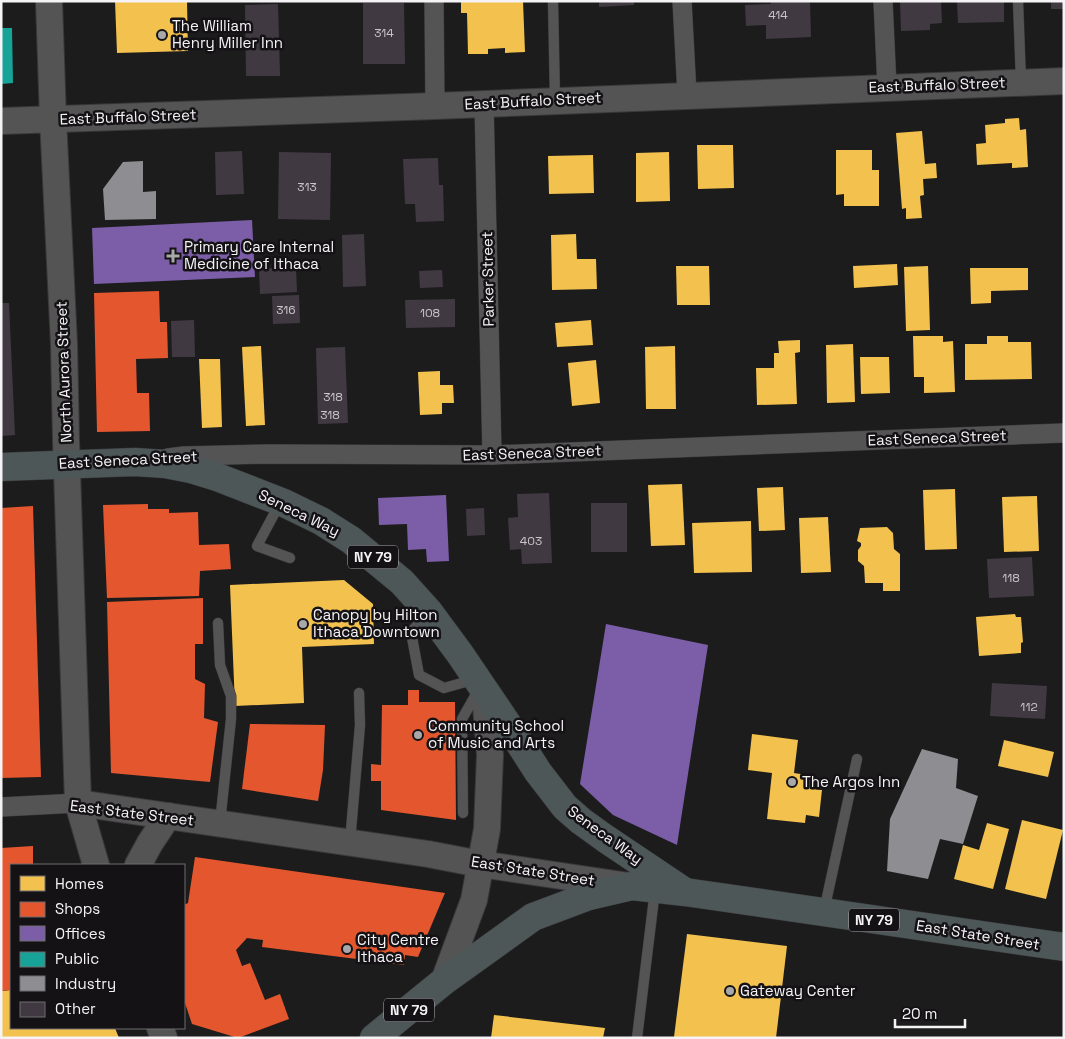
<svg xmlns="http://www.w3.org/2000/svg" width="1065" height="1039" font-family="'Space Grotesk',sans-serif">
<rect width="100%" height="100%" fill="#1d1c1d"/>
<g fill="#f2c14e">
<path d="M115,1H187L188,51L117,53Z"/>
<path d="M461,1H523L525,52L505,53V48L488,49V54H468L467,13H461Z"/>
<path d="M1019,118L1020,130L1026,129L1028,167L1012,168V163L977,165L976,144L986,143L985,125L1005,123V119Z"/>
<path d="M922,131L925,164L936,163L937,178L923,179L924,195L920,196L922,218L906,219V208L902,209L896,133Z"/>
<path d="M697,145H733L734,188L698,189Z"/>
<path d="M836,150H872V170H879V206H844V194L836,195Z"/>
<path d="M669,152L670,201L636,202V153Z"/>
<path d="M593,155L594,193L549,194L548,156Z"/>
<path d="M576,234L577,259H596L597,289L552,290L551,235Z"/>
<path d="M897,264L898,285L854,288L853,266Z"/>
<path d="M676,266H709L710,305H677Z"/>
<path d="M928,266L930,330L906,331L904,267Z"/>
<path d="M970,268H1028V290L991,291V303L971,304Z"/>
<path d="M591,320L593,345L557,347L555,323Z"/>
<path d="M913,336H943V342L953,341L955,392L924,393V377H914Z"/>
<path d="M987,336H1008V342H1031L1032,379L965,380V344H987Z"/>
<path d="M800,340V352L795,353L797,404L757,405L756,368H774V353H779L778,341Z"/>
<path d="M853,344L855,402L827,403L826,345Z"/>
<path d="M261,346L265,425L246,426L242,347Z"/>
<path d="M675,346L676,409H646L645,347Z"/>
<path d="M860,357H889L890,393L861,394Z"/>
<path d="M199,359H220L222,427L202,428Z"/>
<path d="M596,360L600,403L572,406L568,363Z"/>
<path d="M440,371V385H453L454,403H442V414L420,415L418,372Z"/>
<path d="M682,484L685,545L651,546L648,485Z"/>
<path d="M783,487L785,530L759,531L757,488Z"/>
<path d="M955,489L957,549L925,550L923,490Z"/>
<path d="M1037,496L1039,551L1004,552L1002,497Z"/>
<path d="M828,517L831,572L801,573L799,518Z"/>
<path d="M751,521L752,572L694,573L692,523Z"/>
<path d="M887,527L893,533L894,549L900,554V591H883V583H865L864,566L858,561V550L861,546V543L857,541L860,528Z"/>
<path d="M344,580L373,604L374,644L302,647L304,703L235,706L230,585Z"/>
<path d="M1015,614L1016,617H1021L1023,642L1021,643V653L979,656L976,617Z"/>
<path d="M752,734L798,740L794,773L813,776L811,789L822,790L819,817L806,815L805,823L767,819L772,773L748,770Z"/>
<path d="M1004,740L1054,752L1048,777L998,766Z"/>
<path d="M1022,820L1063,830L1046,899L1005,889Z"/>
<path d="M987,823L1009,829L993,889L954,879L963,845L979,850Z"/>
<path d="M687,934L787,946L776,1038L674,1037Z"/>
<path d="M11,990V1028H115L119,1038H1V991Z"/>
<path d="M494,1015L605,1028L603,1038H491Z"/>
</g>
<g fill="#e4572e">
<path d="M159,291L160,322H167L168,358L136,359L137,393H149L150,431L97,432L94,293Z"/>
<path d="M148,504V509H169V513L198,512L199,545L229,544L231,569L200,571L199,596L107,598L103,505Z"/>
<path d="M33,506L41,777L1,778V508Z"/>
<path d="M203,598V644H195V679L205,684L204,718L218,722L210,782L111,773L107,602Z"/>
<path d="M408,690H419V702H455L456,820L381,810V781H371V764L381,765L382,705H408Z"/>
<path d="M250,724L325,725L323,770L318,801L242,789Z"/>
<path d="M33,846V865H11V990L1,991V848Z"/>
<path d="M195,857L445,893L418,957L405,955L404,965L262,947L263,940L247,938L236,950L242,966L250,963L265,1000L280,994L289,1019L238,1038L192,1024L184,1000V905L188,903Z"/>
</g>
<g fill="#7b5ea7">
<path d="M252,220L255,277L94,284L92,228Z"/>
<path d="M446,495L449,561L427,562L426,549L408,550L407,524L379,525L378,498Z"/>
<path d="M606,624L708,645L677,845L613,815L580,784Z"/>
</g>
<path fill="#17a398" d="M1,28H12L13,83L1,84Z"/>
<g fill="#8d8d92">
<path d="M143,161V192L156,191V219L105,220L103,189L123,162Z"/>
<path d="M922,749L958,759L956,788L978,796L963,844L940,839L928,879L887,871L890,819Z"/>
</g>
<g fill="#403942">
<path d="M599,1H634V5L599,7Z"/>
<path d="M771,1H810L811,37L766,39V25L746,26L745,5L771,4Z"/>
<path d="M900,1H941L942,23L930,24V30L901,31Z"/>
<path d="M957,1H1004V22L958,23Z"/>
<rect x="1051" y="1" width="13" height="8"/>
<path d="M363,3H404L405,64H363Z"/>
<path d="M278,4L280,76H246L245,5Z"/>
<path d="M242,151L244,194L216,195L215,152Z"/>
<path d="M279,152L331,153L330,220L278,219Z"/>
<path d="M438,158L439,185H443L444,221L416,222L415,204H405L403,159Z"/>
<path d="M364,234L366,286L343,287L342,235Z"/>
<path d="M296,267L297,292L260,294L259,269Z"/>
<path d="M442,270L443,287L420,288L419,271Z"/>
<path d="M299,295L300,323L273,324L272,296Z"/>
<path d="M455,299V327L406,328L405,300Z"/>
<path d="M1,303H9L15,435L1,436Z"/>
<path d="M194,320L195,357H172L171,321Z"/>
<path d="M345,347L348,423L318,424L316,348Z"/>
<path d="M549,493L552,563L522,564L521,549L510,550L508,518L518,517L517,494Z"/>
<rect x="591" y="503" width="36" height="49"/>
<path d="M484,508L485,535L467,536L466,509Z"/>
<path d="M1032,557L1034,596L989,598L987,559Z"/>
<path d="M992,683L1047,686L1045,719L990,716Z"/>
</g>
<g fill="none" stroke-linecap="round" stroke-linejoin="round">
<defs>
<g id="lane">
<path d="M553,1L555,100"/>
<path d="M1018,1L1021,82"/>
<path d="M280,503L257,546L290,558"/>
<path d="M428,613L411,632L419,675L444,688L476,679"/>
<path d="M218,623L220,665L231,696V719L220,823"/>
<path d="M463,813L462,719L479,689"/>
<path d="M350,842L360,725L359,693"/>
<path d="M824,911L857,759"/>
<path d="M637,1038L655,890"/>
</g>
<g id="street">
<path d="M434,1L435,106"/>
<path d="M682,1L687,94"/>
<path d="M883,1L887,87"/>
<path d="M484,103L492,455"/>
<path d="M168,458L184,456L269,454L492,455L1064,433"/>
<path d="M1,807L78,803"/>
</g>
<g id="secondary">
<path d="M49,1L53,119L64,344L66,440L78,803L96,865"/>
<path d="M1,121L435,106L1064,81"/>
<path d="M78,803L428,854L480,864L629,886"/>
<path d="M138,865L150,843L168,816"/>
<path d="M444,981L474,900L487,829L490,755L485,693"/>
<path d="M160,1028L164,1038"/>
</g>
<g id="highway">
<path d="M1,467L135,462L165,464L191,469L217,477L284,503L321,521L351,540L402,582L429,612L460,654L508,725L538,772L565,807L581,821L606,839L685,892"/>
<path d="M374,1038L444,981L533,917L589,896L632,886L685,892L1064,947"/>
</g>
</defs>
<use href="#lane" stroke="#3a393a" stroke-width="11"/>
<use href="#street" stroke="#3a393a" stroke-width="20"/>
<use href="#secondary" stroke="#3a393a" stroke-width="28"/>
<use href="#highway" stroke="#3a393a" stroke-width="29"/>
<use href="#lane" stroke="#555455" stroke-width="10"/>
<use href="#street" stroke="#555455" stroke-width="19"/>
<use href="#secondary" stroke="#555455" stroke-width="26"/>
<use href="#highway" stroke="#4d5758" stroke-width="28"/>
</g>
<g fill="#a9a8a9" stroke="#141215" stroke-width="2">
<circle cx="162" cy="35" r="5"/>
<path d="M170.5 248.5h5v5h5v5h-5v5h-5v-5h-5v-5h5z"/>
<circle cx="303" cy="624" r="5"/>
<circle cx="418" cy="735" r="5"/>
<circle cx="792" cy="782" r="5"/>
<circle cx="347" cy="949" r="5"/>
<circle cx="730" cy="991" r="5"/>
</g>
<g text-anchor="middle" stroke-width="5" stroke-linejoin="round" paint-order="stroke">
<g font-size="12" fill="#c8c4c8">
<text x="778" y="19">414</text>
<text x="384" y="37">314</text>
<text x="307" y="191">313</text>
<text x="286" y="314">316</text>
<text x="430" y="317">108</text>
<text x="333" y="401">318</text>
<text x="330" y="419">318</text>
<text x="531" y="545">403</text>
<text x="1011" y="582">118</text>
<text x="1029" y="711">112</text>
</g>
<g fill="#141215" stroke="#b2b0b2" stroke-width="1">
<rect x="348" y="545.5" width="50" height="23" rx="4"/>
<rect x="849" y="908.5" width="50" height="23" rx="4"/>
<rect x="384" y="998.5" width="50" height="23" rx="4"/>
</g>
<g font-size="14" font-weight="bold" fill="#f5f3f5">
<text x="373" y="562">NY 79</text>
<text x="874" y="925">NY 79</text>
<text x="409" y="1015">NY 79</text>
</g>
<g font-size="15" fill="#f5f3f5" stroke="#141215" text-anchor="start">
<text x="172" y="31">The William<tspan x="172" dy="17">Henry Miller Inn</tspan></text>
<text x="184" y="252">Primary Care Internal<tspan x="184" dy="17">Medicine of Ithaca</tspan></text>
<text x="313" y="620">Canopy by Hilton<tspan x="313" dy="17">Ithaca Downtown</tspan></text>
<text x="428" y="731">Community School<tspan x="428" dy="17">of Music and Arts</tspan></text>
<text x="802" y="787">The Argos Inn</text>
<text x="357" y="945">City Centre<tspan x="357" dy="17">Ithaca</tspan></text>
<text x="740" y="996">Gateway Center</text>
</g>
<g font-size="15" fill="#f5f3f5" stroke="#141215">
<text transform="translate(937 85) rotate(-2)" y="5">East Buffalo Street</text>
<text transform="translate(533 101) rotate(-3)" y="5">East Buffalo Street</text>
<text transform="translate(128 117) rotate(-2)" y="5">East Buffalo Street</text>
<text transform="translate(488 279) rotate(-91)" y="5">Parker Street</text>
<text transform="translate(64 372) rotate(-92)" y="5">North Aurora Street</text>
<text transform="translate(937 438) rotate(-2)" y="5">East Seneca Street</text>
<text transform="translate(532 453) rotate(-2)" y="5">East Seneca Street</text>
<text transform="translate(128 460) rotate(-3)" y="5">East Seneca Street</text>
<text transform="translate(299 513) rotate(26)" y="5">Seneca Way</text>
<text transform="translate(132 813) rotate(7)" y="5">East State Street</text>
<text transform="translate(605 835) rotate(36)" y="5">Seneca Way</text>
<text transform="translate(533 871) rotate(9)" y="5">East State Street</text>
<text transform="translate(978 935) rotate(9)" y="5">East State Street</text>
</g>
</g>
<rect width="1065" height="1039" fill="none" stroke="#f5f3f5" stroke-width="5"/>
<rect x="10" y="864" width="175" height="165" fill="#141215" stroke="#6e6c6f"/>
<rect x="20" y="876" width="25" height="15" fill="#f2c14e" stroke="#6e6c6f"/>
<text x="55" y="889" font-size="15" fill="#f5f3f5">Homes</text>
<rect x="20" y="902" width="25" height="15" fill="#e4572e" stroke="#6e6c6f"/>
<text x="55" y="914" font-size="15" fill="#f5f3f5">Shops</text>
<rect x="20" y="926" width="25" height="15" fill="#7b5ea7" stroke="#6e6c6f"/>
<text x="55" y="939" font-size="15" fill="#f5f3f5">Offices</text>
<rect x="20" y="952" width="25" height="15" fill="#17a398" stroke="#6e6c6f"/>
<text x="55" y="964" font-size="15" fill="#f5f3f5">Public</text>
<rect x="20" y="976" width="25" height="15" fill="#8d8d92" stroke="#6e6c6f"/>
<text x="55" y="989" font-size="15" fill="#f5f3f5">Industry</text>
<rect x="20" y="1002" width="25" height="15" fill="#403942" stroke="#6e6c6f"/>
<text x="55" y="1014" font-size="15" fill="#f5f3f5">Other</text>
<path d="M895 1019v8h70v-8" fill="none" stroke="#f5f3f5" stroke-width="2.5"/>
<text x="902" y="1019" font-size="15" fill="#f5f3f5" stroke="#141215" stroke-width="4" paint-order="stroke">20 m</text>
</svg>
